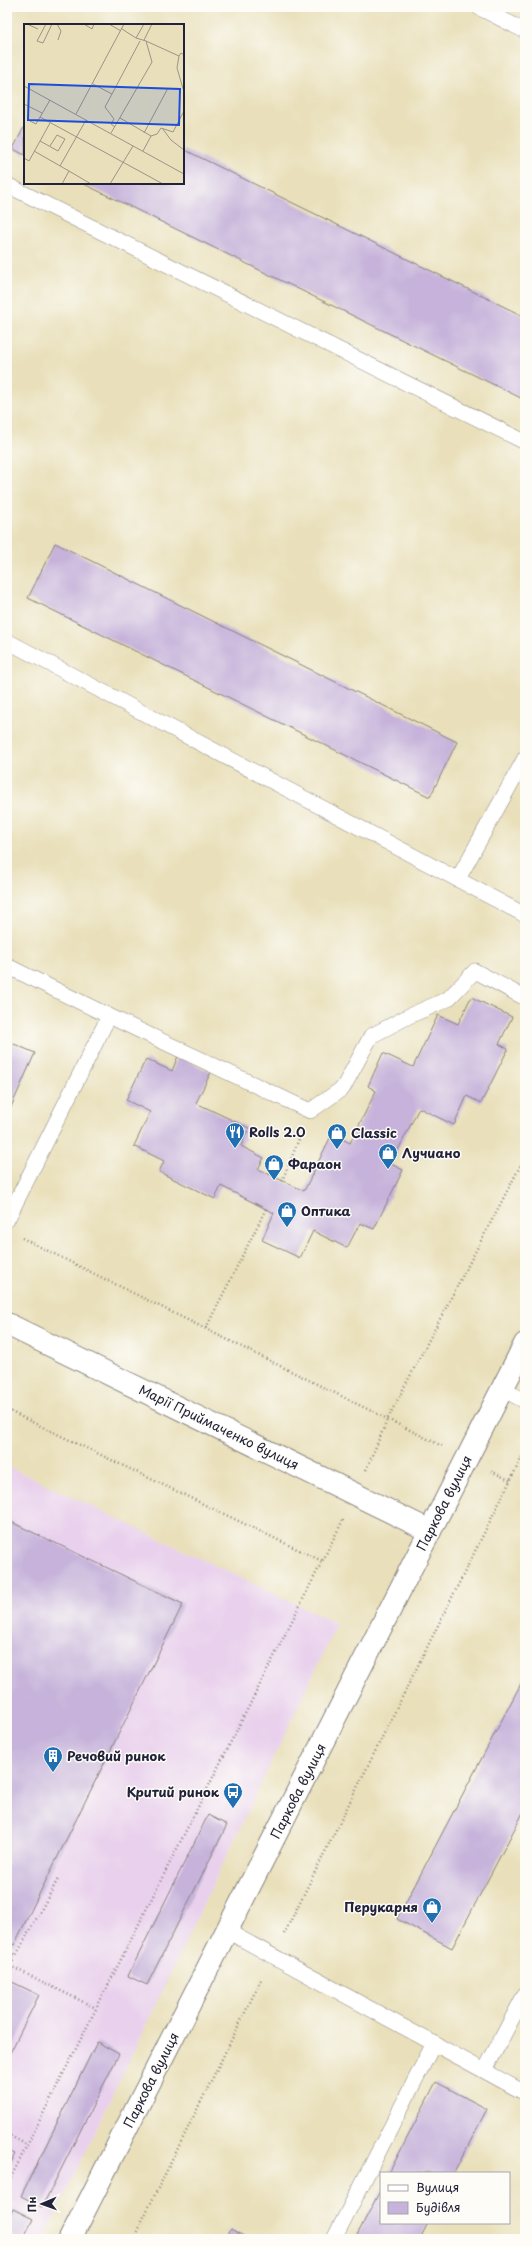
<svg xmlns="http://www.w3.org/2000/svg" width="532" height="2246" font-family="'Playpen Sans',sans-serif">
<rect width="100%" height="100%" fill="#fdfcf7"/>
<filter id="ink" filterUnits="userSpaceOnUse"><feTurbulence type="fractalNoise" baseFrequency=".025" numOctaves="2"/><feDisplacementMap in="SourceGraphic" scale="8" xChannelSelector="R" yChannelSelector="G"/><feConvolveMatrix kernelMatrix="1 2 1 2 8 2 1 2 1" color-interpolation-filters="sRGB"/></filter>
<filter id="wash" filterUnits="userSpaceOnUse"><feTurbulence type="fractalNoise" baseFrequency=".012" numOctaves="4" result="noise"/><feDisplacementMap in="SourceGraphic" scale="16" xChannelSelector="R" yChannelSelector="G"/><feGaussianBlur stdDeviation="0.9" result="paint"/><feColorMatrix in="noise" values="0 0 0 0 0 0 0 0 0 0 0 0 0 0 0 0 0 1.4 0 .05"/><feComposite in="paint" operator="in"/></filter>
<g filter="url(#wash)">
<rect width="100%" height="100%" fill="#e9e0bb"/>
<path fill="#e9d1ed" d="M7,1466L337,1624L44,2239H7Z"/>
<g id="blocks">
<g fill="#c6b2da">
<path d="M25,125V155L13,149Z"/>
<path d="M183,149L525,317V400L82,183H183Z"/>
<path d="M55,543L457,742L430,797L28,598Z"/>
<path d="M471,997L512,1017L499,1044L508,1049L481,1103L467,1096L454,1125L419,1108L391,1164L403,1170L374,1229L360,1223L347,1248L313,1231L300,1258L262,1240L274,1213L221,1186L215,1199L159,1172L164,1161L134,1146L150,1112L126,1100L146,1059L172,1071L178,1056L211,1072L196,1103L249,1128L241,1146L264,1158L258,1169L304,1191L332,1134L350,1143L376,1091L368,1086L383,1053L413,1067L438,1015L458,1024Z"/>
<path d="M7,1041L35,1053L7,1116Z"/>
<path d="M7,1520L183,1604L14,1945L7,1942Z"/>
<path d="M525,1676V1809L452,1948L397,1919Z"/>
<path d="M208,1815L227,1825L147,1985L128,1976Z"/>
<path d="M8,1980L39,1995L7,2059V1983Z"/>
<path d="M97,2042L119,2054L42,2207L21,2196Z"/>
<path d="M436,2082L487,2109L454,2173H389Z"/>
<path d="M7,2150L15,2154L7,2170Z"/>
<path d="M381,2189V2223H428L420,2239H355Z"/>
<path d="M13,2209L33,2219L23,2239H18L7,2233V2221Z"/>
<path d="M231,2229L249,2239H225Z"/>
</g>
</g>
</g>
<g filter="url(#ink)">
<use href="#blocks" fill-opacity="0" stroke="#86817b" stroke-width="1"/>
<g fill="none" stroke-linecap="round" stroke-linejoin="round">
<defs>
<g id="service">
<path d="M478,7L525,31"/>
<path d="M7,185L525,442"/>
<path d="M7,641L525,915"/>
<path d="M458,879L525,758"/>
<path d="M7,966L109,1016"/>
<path d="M7,1220L109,1016L310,1111L343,1088L371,1036L409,1016L448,999L475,971L525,998"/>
<path d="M502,1389L525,1401"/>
<path d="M227,1931L525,2093"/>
<path d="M485,2070L525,1994"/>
<path d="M334,2239L434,2043"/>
</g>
<g id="tertiary">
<path d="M7,1324L430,1531"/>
<path d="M70,2239L525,1344"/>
</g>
</defs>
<use href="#service" stroke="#86817b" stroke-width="16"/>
<use href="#tertiary" stroke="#86817b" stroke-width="24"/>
<g stroke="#86817b" stroke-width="2.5" stroke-dasharray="1 3" stroke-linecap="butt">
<path d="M282,1181L301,1134"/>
<path d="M22,1238L442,1446"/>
<path d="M206,1328L266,1209"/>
<path d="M7,1410L322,1561"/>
<path d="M366,1470L388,1418L525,1157"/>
<path d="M491,1471L511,1481"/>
<path d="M284,1934L525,1451"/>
<path d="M7,1950L16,1955"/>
<path d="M10,1966L96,2008"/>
<path d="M7,1972L58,1879"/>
<path d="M7,2134L27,2145"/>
<path d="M7,2185L343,1520"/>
<path d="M133,2239L262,1978"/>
</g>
<use href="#service" stroke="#fff" stroke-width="15"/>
<use href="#tertiary" stroke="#fff" stroke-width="22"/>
</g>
</g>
<defs>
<symbol id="restaurant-pin" viewBox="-11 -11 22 30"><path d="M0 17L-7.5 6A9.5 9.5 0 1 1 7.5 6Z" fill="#1f6fb2" stroke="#fdfcf7"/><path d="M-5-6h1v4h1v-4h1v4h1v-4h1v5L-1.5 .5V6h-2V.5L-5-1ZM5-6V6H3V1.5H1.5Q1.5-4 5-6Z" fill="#fff"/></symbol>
<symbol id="shop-pin" viewBox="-11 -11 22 30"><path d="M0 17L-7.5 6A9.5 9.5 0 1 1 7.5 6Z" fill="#1f6fb2" stroke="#fdfcf7"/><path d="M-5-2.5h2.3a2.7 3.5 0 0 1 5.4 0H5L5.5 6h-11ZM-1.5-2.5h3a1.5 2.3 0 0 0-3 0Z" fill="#fff"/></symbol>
<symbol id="building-pin" viewBox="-11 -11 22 30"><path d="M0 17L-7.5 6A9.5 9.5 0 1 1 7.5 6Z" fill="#1f6fb2" stroke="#fdfcf7"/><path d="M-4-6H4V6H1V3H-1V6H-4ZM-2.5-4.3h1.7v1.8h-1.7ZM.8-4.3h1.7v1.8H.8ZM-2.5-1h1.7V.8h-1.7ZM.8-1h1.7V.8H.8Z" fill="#fff"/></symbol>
<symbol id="bus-pin" viewBox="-11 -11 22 30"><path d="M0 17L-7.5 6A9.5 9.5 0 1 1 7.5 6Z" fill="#1f6fb2" stroke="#fdfcf7"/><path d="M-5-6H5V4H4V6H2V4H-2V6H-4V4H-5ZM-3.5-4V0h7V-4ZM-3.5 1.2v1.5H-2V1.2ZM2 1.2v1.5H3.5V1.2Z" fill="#fff"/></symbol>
</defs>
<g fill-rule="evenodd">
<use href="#restaurant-pin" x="224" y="1121" width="22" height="30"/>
<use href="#shop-pin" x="326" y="1122" width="22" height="30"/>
<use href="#shop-pin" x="377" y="1142" width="22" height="30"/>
<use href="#shop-pin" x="263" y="1153" width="22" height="30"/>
<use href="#shop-pin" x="276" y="1200" width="22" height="30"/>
<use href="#building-pin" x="42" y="1745" width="22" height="30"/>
<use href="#bus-pin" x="222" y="1781" width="22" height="30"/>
<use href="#shop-pin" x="421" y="1896" width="22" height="30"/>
</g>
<g text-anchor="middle" stroke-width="3" stroke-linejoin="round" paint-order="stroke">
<g font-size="13" font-weight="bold" fill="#22223b" stroke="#fdfcf7" text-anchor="start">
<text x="249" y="1137">Rolls 2.0</text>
<text x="351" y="1138">Classic</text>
<text x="402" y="1158">Лучиано</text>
<text x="288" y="1169">Фараон</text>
<text x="301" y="1216">Оптика</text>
<text x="67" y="1761">Речовий ринок</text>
<text x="219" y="1797" text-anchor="end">Критий ринок</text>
<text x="418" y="1912" text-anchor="end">Перукарня</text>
</g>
<g font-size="13" fill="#22223b" stroke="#fdfcf7">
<text transform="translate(219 1427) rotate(26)" y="5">Марії Приймаченко вулиця</text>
<text transform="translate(444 1503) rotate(-63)" y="5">Паркова вулиця</text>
<text transform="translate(298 1791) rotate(-63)" y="5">Паркова вулиця</text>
<text transform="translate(151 2080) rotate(-63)" y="5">Паркова вулиця</text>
</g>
</g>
<g transform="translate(24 24)">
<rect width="160" height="160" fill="#e9e0bb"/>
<path fill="none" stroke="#999488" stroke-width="1" d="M3,0L14,5M22,0L13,17L19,19L28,0M33,0L37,7L34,16M60,0L68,5L70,0M85,0L97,7M98,5L112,14L120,0M120,16L128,0M122,17L155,32L157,29L160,31M155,32L153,44L160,68M69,60L88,70L81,83L90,95L87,100L91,103M0,62L160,150M88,70L116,17M0,80L18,89M52,90L100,0M16,93L139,160M96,94L127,112M6,97L12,100L26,76M138,104L147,116L160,126M87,109L128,38L122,17L112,14M120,109L144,64M16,117L34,127L41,115L33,111L26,122M10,127L45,147M119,127L127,112L133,110L137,104L149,108L160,87M0,134L5,137L26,99M36,142L62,96M38,160L45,147L67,160M86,160L109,122"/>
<path fill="#1d4ed8" fill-opacity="0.15" stroke="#1d4ed8" stroke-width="2" d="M5,60L156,65L155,101L4,96Z"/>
<rect width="160" height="160" fill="none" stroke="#22223b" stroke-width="2"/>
</g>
<rect width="532" height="2246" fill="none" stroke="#fdfcf7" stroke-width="24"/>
<rect x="380" y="2172" width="130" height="52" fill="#fdfcf7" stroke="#a5a5ac"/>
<rect x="388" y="2185" width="20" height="6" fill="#ffffff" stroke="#a5a5ac"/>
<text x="416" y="2192" font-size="12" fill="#22223b">Вулиця</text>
<rect x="388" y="2202" width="20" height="12" fill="#c6b2da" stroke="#a5a5ac"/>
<text x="416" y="2212" font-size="12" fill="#22223b">Будівля</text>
<g transform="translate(42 2204) rotate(268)" stroke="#fdfcf7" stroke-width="3" paint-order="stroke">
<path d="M0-3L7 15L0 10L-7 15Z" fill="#22223b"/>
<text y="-6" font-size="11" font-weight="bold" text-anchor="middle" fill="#22223b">Пн</text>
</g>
</svg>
